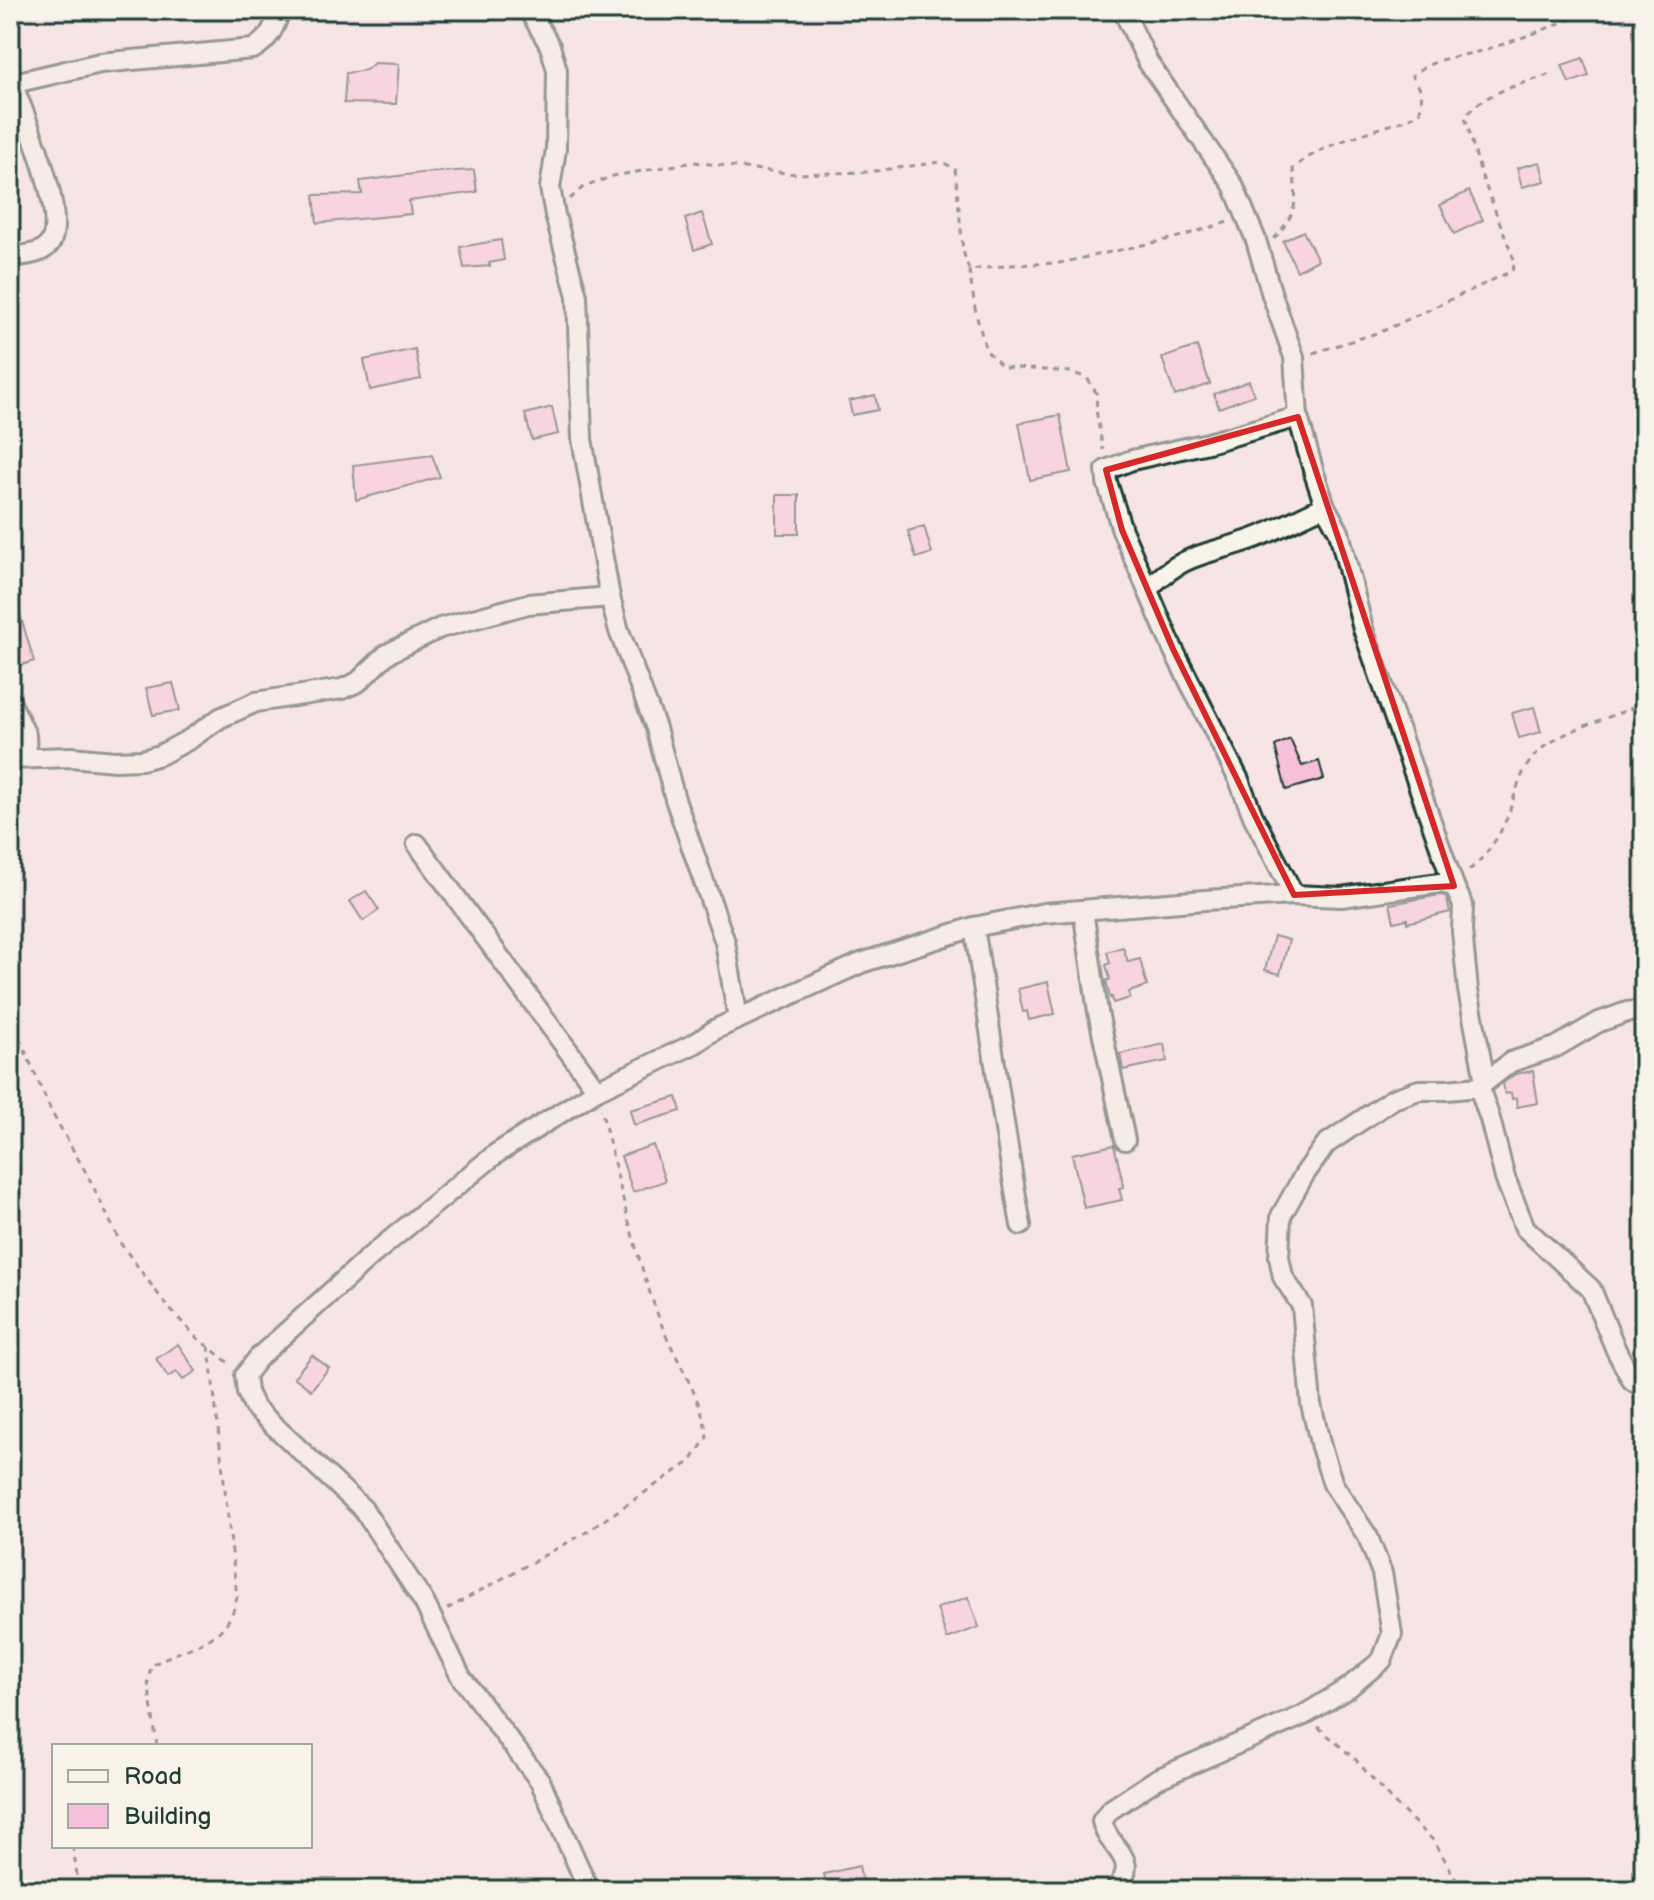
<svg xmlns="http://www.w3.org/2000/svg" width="1654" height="1900" font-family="'Balsamiq Sans',sans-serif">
<rect width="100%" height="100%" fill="#f7e4e4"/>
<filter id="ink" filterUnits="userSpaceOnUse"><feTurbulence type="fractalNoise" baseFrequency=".0125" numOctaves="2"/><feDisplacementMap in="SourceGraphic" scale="16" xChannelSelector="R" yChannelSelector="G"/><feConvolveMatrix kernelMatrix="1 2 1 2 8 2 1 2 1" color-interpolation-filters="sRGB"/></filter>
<g filter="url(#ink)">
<g fill="#f6c0da" stroke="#1f3d34" stroke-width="2">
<path d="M1583,58L1589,76L1569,83L1562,65Z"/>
<path d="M374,63L399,64L396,104L344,103L346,73L366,70Z"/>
<path d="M1540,162L1545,181L1522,187L1517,168Z"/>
<path d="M474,170L477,192L409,201L411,214L317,223L314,195L362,194L360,181L421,173Z"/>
<path d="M1469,191L1483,220L1454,234L1440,205Z"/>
<path d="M702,213L712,244L694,250L685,219Z"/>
<path d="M1303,231L1318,260L1297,271L1283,241Z"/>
<path d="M501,240L504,260L489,263L490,266L464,268L460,247Z"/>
<path d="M1197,346L1210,384L1175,396L1162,358Z"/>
<path d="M415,349L421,379L370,390L364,360Z"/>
<path d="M1249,381L1254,395L1219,408L1214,394Z"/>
<path d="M875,395L878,410L852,415L849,401Z"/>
<path d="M552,407L558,434L532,440L525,414Z"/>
<path d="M1060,415L1071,472L1030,480L1019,423Z"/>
<path d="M432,455L440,477L356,500L353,465Z"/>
<rect x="777" y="495" width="22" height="39"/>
<path d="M924,526L932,553L916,558L908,531Z"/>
<path d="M14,594L34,661L10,669V595Z"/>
<path d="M173,683L180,710L153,715L146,688Z"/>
<path d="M1534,707L1541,732L1519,738L1512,713Z"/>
<path d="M1290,739L1302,766L1319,761L1324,779L1286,790L1275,746Z"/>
<path d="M366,891L379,910L363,921L350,901Z"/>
<path d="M1440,895L1446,896L1450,912L1407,923V919L1394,922L1390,904Z"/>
<path d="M1274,936L1289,940L1280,974L1265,970Z"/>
<path d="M1123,947L1128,962L1140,959L1147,986L1129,992L1130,998L1113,1003L1112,997L1110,998L1106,981L1110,979L1106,965L1110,963L1107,952Z"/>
<path d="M1048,982L1055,1014L1029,1020L1027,1011L1023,1012L1018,989Z"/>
<path d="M1164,1044L1167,1061L1123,1070L1120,1054Z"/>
<path d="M1533,1071L1538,1103L1517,1107L1516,1098L1512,1099L1511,1093L1505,1094L1503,1083L1515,1074Z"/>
<path d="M677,1097L681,1111L634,1125L630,1110Z"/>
<path d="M653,1145L665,1181L633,1192L621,1156Z"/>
<path d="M1114,1145L1124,1187L1119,1188L1122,1200L1084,1208L1072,1154Z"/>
<path d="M178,1344L196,1371L183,1380L177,1372L168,1377L156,1359Z"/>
<path d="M312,1355L329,1368L311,1390L294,1377Z"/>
<path d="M968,1597L979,1627L947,1639L937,1608Z"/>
<path d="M859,1866L864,1890H828L824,1874Z"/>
</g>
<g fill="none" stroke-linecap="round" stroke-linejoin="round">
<defs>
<g id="minor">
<path d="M529,10L550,46L557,70L556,149L550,188L555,215L577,296L582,439L610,597L619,631L656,728L675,799L725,942L738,1019"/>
<path d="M1123,10L1148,62L1233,185L1256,240L1272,295L1294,357L1298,417L1314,473L1325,506L1339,532L1363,629L1454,886"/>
<path d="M10,84L100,63L253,49C270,39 274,27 281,10"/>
<path d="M10,257C23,255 42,255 50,243C68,215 24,114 12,83"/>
<path d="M1148,589C1185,551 1210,555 1255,538C1279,529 1302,516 1325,506"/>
<path d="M10,701L26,735L27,758"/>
<path d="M10,759L71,757L115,761L142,760L160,755L190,739L220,718L256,702L342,689L358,682L387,654L440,628L528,604L610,597"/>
<path d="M417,844L597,1090"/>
<path d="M1294,895L1253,816L1239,780L1173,649L1122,530L1107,482L1106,470L1132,460L1208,443L1298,417"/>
<path d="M1083,910L1098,1012L1125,1140"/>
<path d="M974,927C990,1026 1003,1126 1021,1225"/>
<path d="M1479,1087L1490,1119L1505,1178L1525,1228L1591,1289L1616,1350L1632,1380L1644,1388"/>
<path d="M589,1890L540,1781L461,1677L424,1602L363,1509L254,1407L247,1392L245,1375L259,1357L372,1255L497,1153L597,1090L696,1043L716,1029L861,963L974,927L1044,913L1205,900L1294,895L1341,897L1440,883L1454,886L1463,905L1462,931L1468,990L1485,1081"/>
<path d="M1115,1890C1144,1858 1106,1848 1102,1821L1110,1810L1157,1779L1304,1715L1348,1688L1382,1660L1392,1634L1382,1573L1368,1537L1333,1484L1321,1447L1311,1404L1302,1306L1283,1277L1279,1257L1281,1216L1304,1175L1326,1144L1393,1099L1419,1090H1447L1479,1087L1511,1062L1556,1047L1599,1022L1627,1012L1644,1010"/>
</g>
</defs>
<use href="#minor" stroke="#1f3d34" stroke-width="24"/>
<g stroke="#1f3d34" stroke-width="3" stroke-dasharray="6 6" stroke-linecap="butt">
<path d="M570,199L582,188L613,176L694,162L795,174L868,172L941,162L955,168L963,251L969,270L1012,265L1060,263L1175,238L1228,222"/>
<path d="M1274,239C1297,212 1298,203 1293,169C1319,144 1374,131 1408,119L1420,112L1422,92L1412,76C1435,57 1453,58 1481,51C1518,40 1555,26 1591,10"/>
<path d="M969,270L976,314L986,350L1003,367L1071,372L1087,378L1097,394L1096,410L1103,450"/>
<path d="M1313,353L1383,331L1512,271L1515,262L1481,174L1465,117C1485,90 1523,85 1553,73"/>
<path d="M1469,870C1489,855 1506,826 1512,803C1518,785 1523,767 1537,753C1562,729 1612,718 1644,703"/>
<path d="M10,1016L51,1111L89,1178L121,1244L167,1306L196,1337L229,1363"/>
<path d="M447,1609L585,1533L691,1461L707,1437C702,1396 676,1362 661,1323C634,1254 619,1181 601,1109"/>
<path d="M1318,1727L1355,1759L1392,1801L1434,1841L1462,1890"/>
<path d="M157,1746L148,1682L151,1666C187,1643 227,1648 237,1597L209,1347"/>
<path d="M73,1846L79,1890"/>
</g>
<use href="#minor" stroke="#f7f3e8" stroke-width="18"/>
</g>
</g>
<path d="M0 0H1654V1900H0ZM1298,417L1454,886L1294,895L1173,649L1122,530L1106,470Z" fill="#f7e4e4" fill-opacity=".55" fill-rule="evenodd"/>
<path fill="none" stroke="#d62828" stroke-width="6" stroke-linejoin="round" d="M1298,417L1454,886L1294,895L1173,649L1122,530L1106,470Z"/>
<rect width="1654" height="1900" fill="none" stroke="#f7f3e8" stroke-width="40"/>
<rect x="20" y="20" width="1614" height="1860" fill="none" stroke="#1f3d34" stroke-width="3" filter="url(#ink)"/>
<rect x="52" y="1744" width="260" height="104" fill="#f7f3e8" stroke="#a1aaa0" stroke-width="2"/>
<rect x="68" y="1770" width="40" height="12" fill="#f7f3e8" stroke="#a1aaa0" stroke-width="2"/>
<text x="124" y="1784" font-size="24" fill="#1f3d34">Road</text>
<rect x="68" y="1804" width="40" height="24" fill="#f6c0da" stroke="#a1aaa0" stroke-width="2"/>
<text x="124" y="1824" font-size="24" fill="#1f3d34">Building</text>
</svg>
